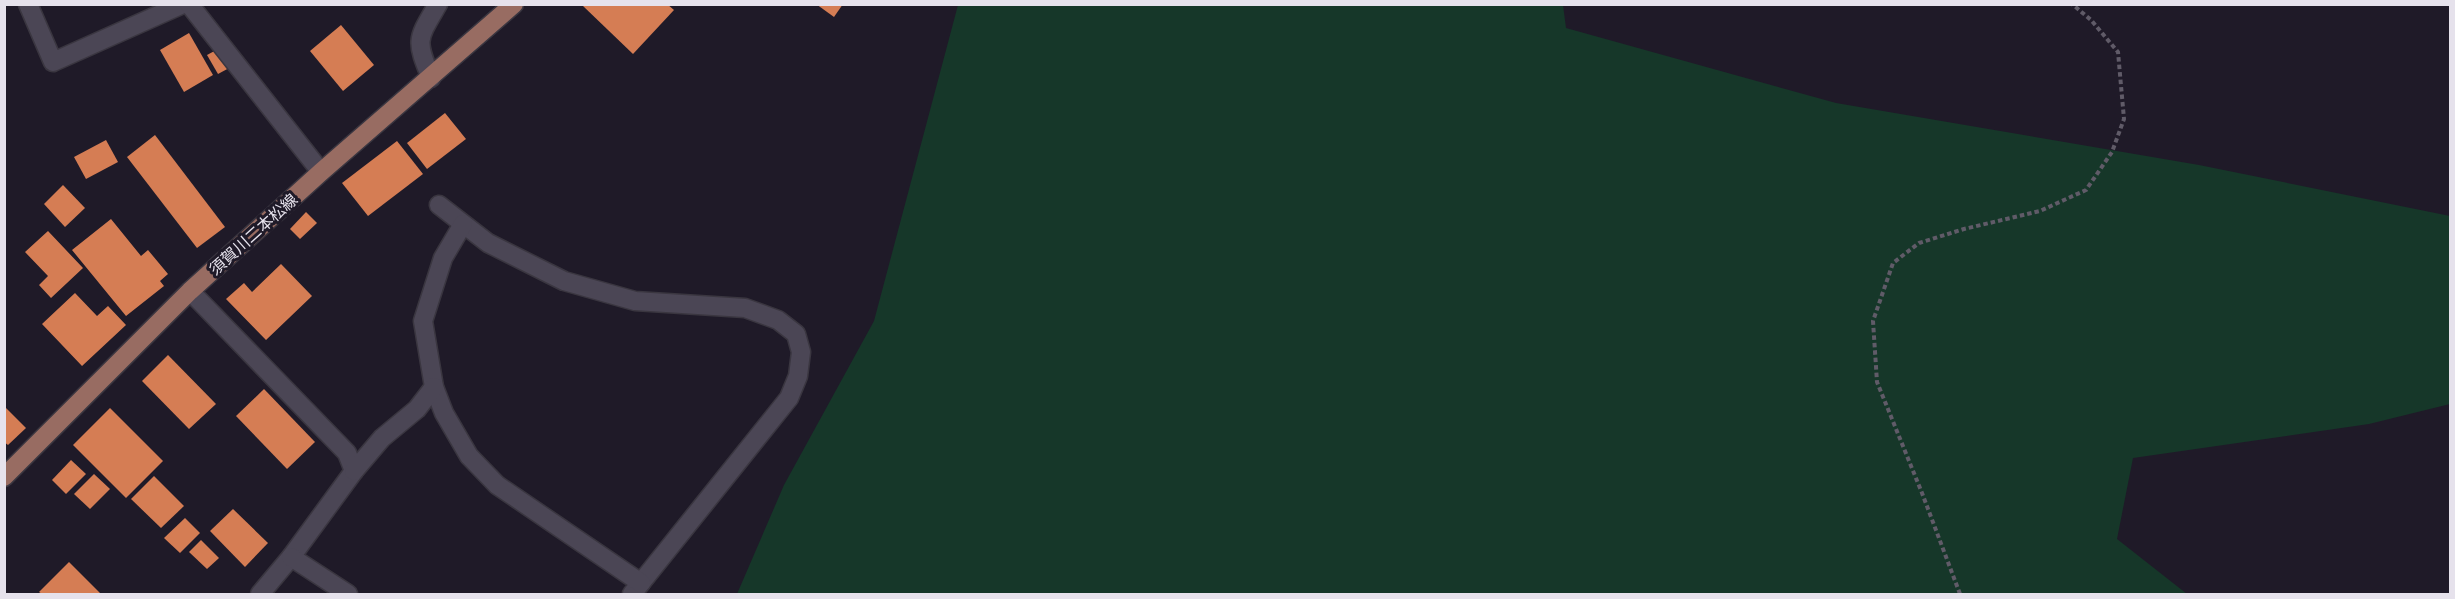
<svg xmlns="http://www.w3.org/2000/svg" width="2455" height="599" font-family="Mulish,'Noto Sans JP',sans-serif">
<rect width="100%" height="100%" fill="#1f1a28"/>
<path fill="#163729" d="M958,5H1563L1566,28L1836,103L2199,165L2450,216V404L2369,424L2133,458L2117,539L2187,594H737L784,485L874,321Z"/>
<g fill="#d57d54">
<path d="M584,4H667L674,10L633,54L583,6Z"/>
<path d="M816,4H843L834,17Z"/>
<path d="M341,25L374,65L343,91L310,51Z"/>
<path d="M189,33L213,75L184,92L160,50Z"/>
<path d="M220,48L231,67L218,74L207,55Z"/>
<path d="M445,113L466,139L427,169L407,143Z"/>
<path d="M155,135L225,227L197,248L127,157Z"/>
<path d="M106,140L118,162L86,179L74,157Z"/>
<path d="M397,141L423,174L368,216L342,183Z"/>
<path d="M63,185L85,208L65,227L44,204Z"/>
<path d="M306,212L317,223L300,239L290,229Z"/>
<path d="M111,219L141,256L148,250L168,274L160,281L164,286L126,316L72,250Z"/>
<path d="M48,231L83,268L51,298L39,285L48,276L25,252Z"/>
<path d="M281,264L312,296L266,340L226,299L244,283L252,292Z"/>
<path d="M75,293L97,316L108,306L126,325L82,366L42,324Z"/>
<path d="M168,355L216,404L189,429L142,381Z"/>
<path d="M264,389L315,442L287,469L236,416Z"/>
<path d="M4,406L26,428L8,445L4,442Z"/>
<path d="M110,408L163,461L126,498L73,445Z"/>
<path d="M71,460L86,474L66,494L52,480Z"/>
<path d="M94,474L110,489L90,509L74,494Z"/>
<path d="M154,476L184,506L161,528L131,499Z"/>
<path d="M233,509L268,543L245,567L210,531Z"/>
<path d="M185,518L200,533L180,553L164,538Z"/>
<path d="M201,540L219,558L207,569L189,552Z"/>
<path d="M69,562L101,594H42L39,592Z"/>
</g>
<g fill="none" stroke-linecap="round" stroke-linejoin="round">
<defs>
<g id="minor">
<path d="M28,4L53,62L183,4"/>
<path d="M189,4L321,172"/>
<path d="M431,78C415,39 417,40 438,4"/>
<path d="M439,205L488,243L564,281L635,301L745,308L778,320L796,334L801,352L798,376L789,398L632,594"/>
<path d="M463,224L443,258L423,321L434,387L444,413L469,456L497,485L641,583"/>
<path d="M190,291L347,453L354,471L291,557L260,594"/>
<path d="M354,471L382,438L417,409L434,387"/>
<path d="M291,557L348,594"/>
</g>
<path id="major" d="M4,477L190,291L321,172L514,4"/>
</defs>
<use href="#minor" stroke="#3a3640" stroke-width="21"/>
<use href="#major" stroke="#3a3640" stroke-width="21"/>
<path stroke="#605b68" stroke-width="4" stroke-dasharray="4.5 3" stroke-linecap="butt" d="M1960,594L1922,493L1877,382L1873,321L1893,263L1919,243L1964,229L2040,211L2086,190L2112,152L2124,119L2118,52L2091,20L2072,4"/>
<use href="#minor" stroke="#4b4655" stroke-width="18"/>
<use href="#major" stroke="#986c62" stroke-width="18"/>
</g>
<g text-anchor="middle" stroke-width="6" stroke-linejoin="round" paint-order="stroke">
<g font-size="16" fill="#e6e2ec" stroke="#1f1a28">
<text transform="translate(253 234) rotate(-42)" y="6">須賀川二本松線</text>
</g>
</g>
<rect width="2455" height="599" fill="none" stroke="#e6e2ec" stroke-width="12"/>
</svg>
